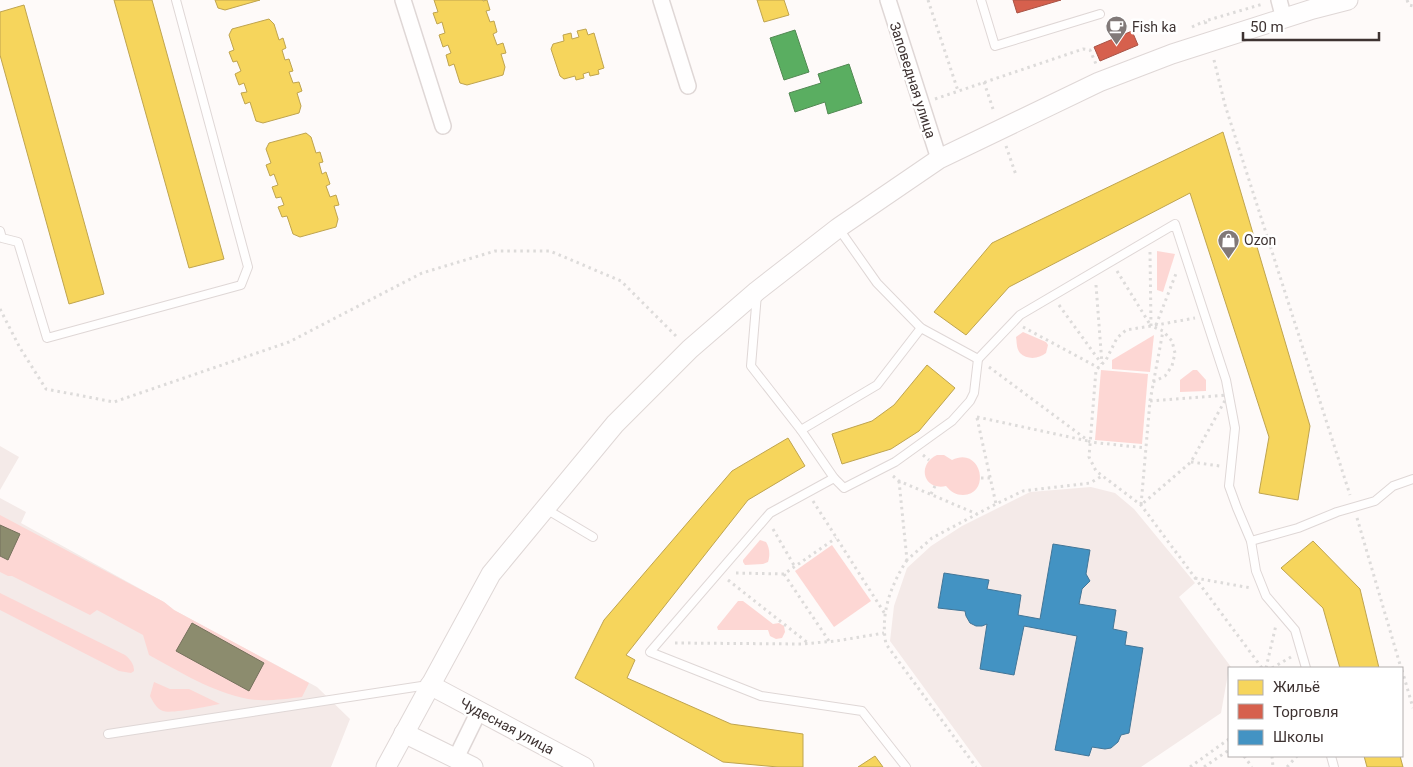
<svg xmlns="http://www.w3.org/2000/svg" width="1413" height="767" font-family="Roboto,sans-serif">
<rect width="100%" height="100%" fill="#fefaf9"/>
<g fill="#f4eae8">
<path d="M0,446L19,457L0,490Z"/>
<path d="M1091,487L1115,493L1134,509L1195,583L1179,597L1231,667L1229,668L1221,713L1141,767H982L890,641L894,606L907,568L931,546L962,526L1030,492Z"/>
<path d="M0,498L26,512L21,523L164,602L174,610L317,687L350,719L331,767H0Z"/>
</g>
<g fill="#fdd7d4">
<path d="M1157,251L1175,254L1163,292L1157,290Z"/>
<path d="M1023,332L1046,342L1048,345L1046,353C1039,359 1027,360 1020,353C1016,348 1017,342 1016,337Z"/>
<path d="M1154,335L1150,372L1112,369V360Z"/>
<path d="M1101,370L1148,374L1142,444L1095,440Z"/>
<path d="M1193,370H1197L1206,380V391L1180,392V380Z"/>
<path d="M937,455H944L952,460C981,445 992,494 963,495C956,495 951,492 946,486C924,491 916,465 937,455Z"/>
<path d="M0,515L164,602L174,610L309,683L302,697C286,699 263,702 248,699C212,692 180,672 149,655L143,635L97,610L90,615L12,576H8L0,572Z"/>
<path d="M760,540L766,542C770,548 770,556 768,562L763,564L745,565L743,562V560Z"/>
<path d="M832,545L871,601L834,627L795,571Z"/>
<path d="M0,593L125,655C130,659 134,664 134,671L131,673L119,671L0,610Z"/>
<path d="M738,601H743L773,624L779,623L784,626L785,632L782,638L776,639L770,636L768,630H718L717,627Z"/>
<path d="M154,682L170,689H189L220,704C209,706 172,714 163,711C157,709 153,702 150,696Z"/>
</g>
<g fill="#f6d55c" stroke="#bfa44f">
<path d="M114,0H152L224,259L189,268Z"/>
<path d="M215,0H260L225,10L218,8Z"/>
<path d="M434,0H483V1L487,0L490,10L486,11L490,22L494,21L497,32L493,34L497,45L503,43L506,53L501,54L505,67L503,75L467,85L460,83L454,64L449,66L446,55L451,53L448,45L443,47L439,35L445,33L442,22L437,24L433,13L438,12Z"/>
<path d="M757,0H784L789,15L764,22Z"/>
<path d="M24,5L104,294L69,304L0,55V12Z"/>
<path d="M269,19L274,24L279,40L283,38L286,48L282,50L285,60L289,59L293,71L289,72L293,83L299,82L302,91L297,93L301,106L299,113L263,123L256,121L250,102L245,104L241,93L247,92L244,83L239,85L235,74L241,71L237,61L233,62L229,52L234,50L229,35L232,29Z"/>
<path d="M586,29L588,35L594,33L604,68L598,70L599,74L590,76L589,72L583,74L584,78L576,80L575,76L564,79L560,76L551,49L553,44L564,41L563,35L571,33L572,39L579,37L577,31Z"/>
<path d="M1223,132L1310,426L1298,500L1259,493L1269,437L1190,193L1009,287L966,335L934,312L992,243Z"/>
<path d="M306,133L311,137L316,153L320,152L323,162L319,163L322,174L326,172L330,184L326,186L330,197L336,195L339,205L334,206L338,219L336,227L300,237L293,234L287,216L282,217L278,207L284,205L281,197L276,198L272,187L278,185L274,174L270,176L266,165L271,163L266,149L269,143Z"/>
<path d="M927,365L955,388L919,431L891,449L842,464L832,434L872,421L894,405Z"/>
<path d="M788,438L805,466L748,500L626,655L635,660L627,678L731,724L803,734V767H778L723,762L575,678L604,620L732,471Z"/>
<path d="M1313,541L1360,589L1379,668H1340L1323,608L1281,568Z"/>
<path d="M875,756L883,767H858Z"/>
<path d="M1364,756H1400L1403,767H1367Z"/>
</g>
<g fill="#d6604d" stroke="#a85245">
<path d="M1013,0H1061L1017,13Z"/>
<path d="M1132,31L1138,45L1100,61L1094,47Z"/>
</g>
<path fill="#4393c3" stroke="#427698" d="M1053,544L1090,550L1086,574L1090,581L1082,589L1079,604L1116,610L1113,629L1127,632L1125,645L1143,648L1129,733L1121,735L1118,742L1111,748L1105,749L1092,747L1089,756L1055,750L1077,636L1024,626L1014,675L980,669L987,624L982,626H976L970,623L966,616L965,611L938,608L944,573L989,580L987,589L1021,595L1018,615L1040,619Z"/>
<g fill="#5aae61" stroke="#528953">
<path d="M795,30L809,72L784,80L770,38Z"/>
<path d="M849,64L862,103L828,114L825,102L795,112L789,93L821,83L818,74Z"/>
</g>
<g fill="#8c8c6e" stroke="#75715c">
<path d="M0,525L20,534L8,560L0,556Z"/>
<path d="M192,623L264,663L249,691L176,651Z"/>
</g>
<g fill="none" stroke-linecap="round" stroke-linejoin="round">
<defs>
<g id="service">
<path d="M981,0L995,46L1100,14"/>
<path d="M839,229L877,283L921,328L978,359L1020,315L1175,224L1226,380L1235,428L1229,486L1237,508L1251,541L1256,571L1266,596L1295,630L1306,668"/>
<path d="M0,231L2,238L18,242L47,338L241,285L248,267L176,0"/>
<path d="M757,294L751,366L801,430L834,478L770,513L650,652L761,696L862,711L906,767"/>
<path d="M801,430L877,385L921,328"/>
<path d="M834,478L844,488L895,462L952,421L970,401L974,393L978,359"/>
<path d="M546,509L593,537"/>
<path d="M1251,541L1298,528L1337,512L1375,501L1393,486L1413,479"/>
<path d="M108,734L428,685"/>
<path d="M1331,756L1334,767"/>
</g>
<g id="minor">
<path d="M403,0L443,126"/>
<path d="M661,0L688,86"/>
<path d="M888,0L939,159"/>
<path d="M1279,0L1284,19"/>
<path d="M456,758L479,711"/>
</g>
<g id="tertiary">
<path d="M430,685L584,767"/>
<path d="M404,733L473,767"/>
<path d="M386,767L491,574L615,424L690,349L757,291L838,228L939,159L1099,82L1172,54L1313,9L1348,0"/>
</g>
</defs>
<use href="#service" stroke="#dfd7d6" stroke-width="10"/>
<use href="#minor" stroke="#dfd7d6" stroke-width="18"/>
<use href="#tertiary" stroke="#dfd7d6" stroke-width="21"/>
<g stroke="#dddbda" stroke-width="3" stroke-dasharray="2.5 4" stroke-linecap="butt">
<path d="M928,0L958,91"/>
<path d="M1407,0L1409,5L1413,6"/>
<path d="M1206,24L1205,21L1263,4"/>
<path d="M1192,27L1205,21"/>
<path d="M1214,60L1225,105L1350,495"/>
<path d="M984,82L994,112"/>
<path d="M935,99L1083,49L1090,50L1096,64"/>
<path d="M1006,146L1016,175"/>
<path d="M1150,252L1151,326L1195,318"/>
<path d="M1117,271L1151,326"/>
<path d="M1096,285L1102,364"/>
<path d="M1059,305L1101,363"/>
<path d="M0,309L20,348L46,389L114,402L289,342L422,273L495,251H550L621,281L677,337"/>
<path d="M1156,325L1177,271"/>
<path d="M1023,327L1099,368"/>
<path d="M989,367L1090,442L1146,448"/>
<path d="M1153,382L1165,376L1172,366L1175,353L1172,341L1163,331L1151,326L1126,330L1117,338L1106,360L1096,370L1089,457L1096,471L1141,505L1262,668"/>
<path d="M1228,395L1191,462L1141,505L1150,401Z"/>
<path d="M1150,401L1163,331"/>
<path d="M977,417L1088,441"/>
<path d="M977,418L996,504L1023,491L1090,483L1102,476"/>
<path d="M923,455L929,460"/>
<path d="M1191,462L1220,466"/>
<path d="M893,476L899,481L977,514L996,504"/>
<path d="M981,478H990"/>
<path d="M899,481L907,560L932,538L977,514"/>
<path d="M931,494L935,486"/>
<path d="M813,501L885,614"/>
<path d="M1357,518L1401,668"/>
<path d="M773,529L795,567"/>
<path d="M907,560C891,585 880,613 886,644L976,767"/>
<path d="M736,573L784,574L836,538"/>
<path d="M784,574L829,641"/>
<path d="M1195,578L1251,588"/>
<path d="M728,580L808,643"/>
<path d="M675,643L802,644L836,641L884,633"/>
<path d="M1266,668L1276,625"/>
<path d="M1272,668L1291,657"/>
<path d="M1402,670L1413,708"/>
<path d="M1244,756L1252,767"/>
<path d="M1272,756L1273,767"/>
<path d="M1190,767L1229,739"/>
<path d="M1204,767L1229,750"/>
<path d="M1287,767L1297,756"/>
</g>
<use href="#service" stroke="#fffefe" stroke-width="8"/>
<use href="#minor" stroke="#fffefe" stroke-width="15"/>
<use href="#tertiary" stroke="#fffefe" stroke-width="19"/>
</g>
<defs>
<symbol id="cafe-pin" viewBox="-11 -11 22 30"><path d="M0 17L-7.5 6A9.5 9.5 0 1 1 7.5 6Z" fill="#817978" stroke="#fff"/><path d="M-5.5-4.5H6V0H3Q3 3.5 0 3.5H-2.5Q-5.5 3.5-5.5 0ZM3-3.2v2h1.7v-2ZM-6 4.5H4V6H-6Z" fill="#fff"/></symbol>
<symbol id="shop-pin" viewBox="-11 -11 22 30"><path d="M0 17L-7.5 6A9.5 9.5 0 1 1 7.5 6Z" fill="#817978" stroke="#fff"/><path d="M-5-2.5h2.3a2.7 3.5 0 0 1 5.4 0H5L5.5 6h-11ZM-1.5-2.5h3a1.5 2.3 0 0 0-3 0Z" fill="#fff"/></symbol>
</defs>
<g fill-rule="evenodd">
<use href="#cafe-pin" x="1104" y="14" width="25" height="34"/>
<use href="#shop-pin" x="1216" y="228" width="25" height="34"/>
</g>
<g text-anchor="middle" stroke-width="5" stroke-linejoin="round" paint-order="stroke">
<g font-size="14" fill="#3e3332" stroke="#fff" text-anchor="start">
<text x="1132" y="32">Fish ka</text>
<text x="1244" y="245">Ozon</text>
</g>
<g font-size="14" fill="#3e3332" stroke="#fff">
<text transform="translate(913 80) rotate(72)" y="5">Заповедная улица</text>
<text transform="translate(507 726) rotate(28)" y="5">Чудесная улица</text>
</g>
</g>
<rect x="1228" y="667" width="175" height="90" fill="#ffffff" stroke="#b2adad"/>
<rect x="1238" y="680" width="25" height="15" fill="#f6d55c" stroke="#b2adad"/>
<text x="1273" y="692" font-size="15" fill="#3e3332">Жильё</text>
<rect x="1238" y="704" width="25" height="15" fill="#d6604d" stroke="#b2adad"/>
<text x="1273" y="717" font-size="15" fill="#3e3332">Торговля</text>
<rect x="1238" y="730" width="25" height="15" fill="#4393c3" stroke="#b2adad"/>
<text x="1273" y="742" font-size="15" fill="#3e3332">Школы</text>
<path d="M1243 32v8h136v-8" fill="none" stroke="#3e3332" stroke-width="2.5"/>
<text x="1250" y="32" font-size="15" fill="#3e3332" stroke="#ffffff" stroke-width="4" paint-order="stroke">50 m</text>
</svg>
